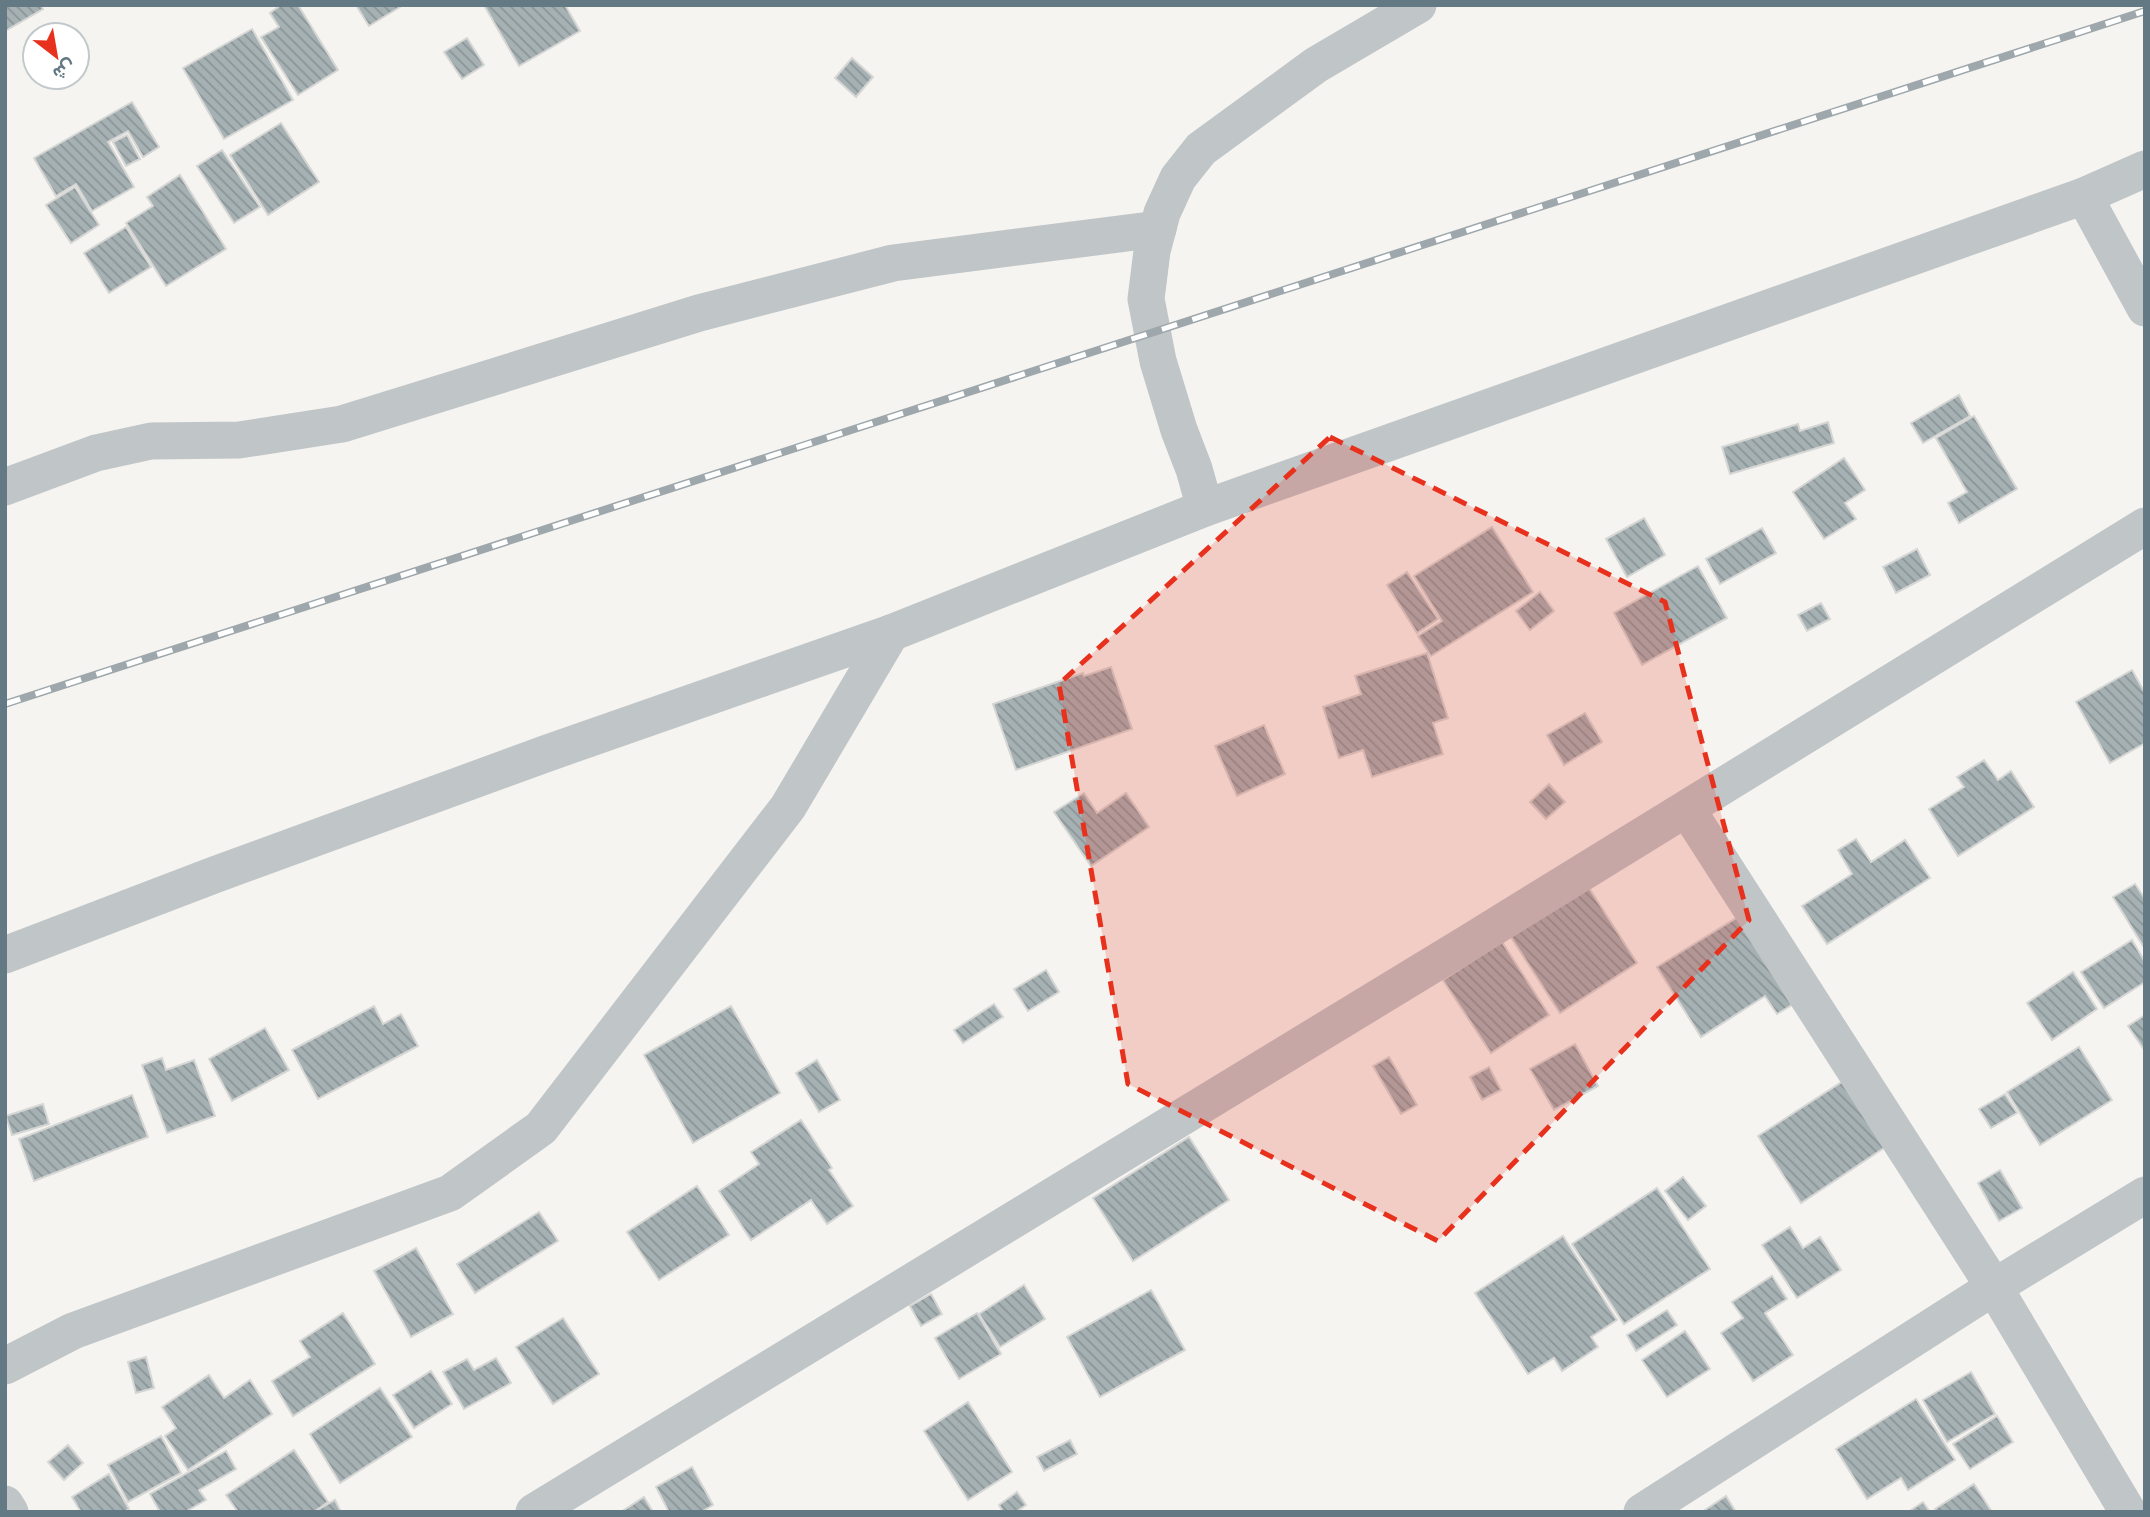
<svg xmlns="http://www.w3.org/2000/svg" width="2150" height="1517" font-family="'IBM Plex Sans',Vazirmatn,sans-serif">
<defs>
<pattern id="building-back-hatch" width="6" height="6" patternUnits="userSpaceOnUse" patternTransform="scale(1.75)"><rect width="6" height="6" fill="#a6b1b4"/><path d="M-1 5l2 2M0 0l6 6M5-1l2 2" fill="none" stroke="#8b9598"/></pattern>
</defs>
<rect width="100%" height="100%" fill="#f5f4f1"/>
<g fill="url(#building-back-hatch)" stroke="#d6d6d4" stroke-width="2">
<path d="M5,5H41L43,9L5,31Z"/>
<path d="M281,5H298L338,70L298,95L261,37L279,27L270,13Z"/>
<path d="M356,5H399L400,7L369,26Z"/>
<path d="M484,5H565L580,31L519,66Z"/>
<path d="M252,29L293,100L224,139L183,68Z"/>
<path d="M467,38L484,65L462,79L444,52Z"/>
<path d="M852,58L873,77L856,97L835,78Z"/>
<path d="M132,102L159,147L143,157L128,131L108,142L134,187L92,211L76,184L56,196L34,158Z"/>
<path d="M281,123L319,182L268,215L230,155Z"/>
<path d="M127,135L140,159L126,166L113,142Z"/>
<path d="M222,150L260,207L234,223L197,166Z"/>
<path d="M180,175L226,249L166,286L126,223L153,206L147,197Z"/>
<path d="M75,187L99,225L71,243L46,205Z"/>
<path d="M126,227L151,267L109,293L84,253Z"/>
<path d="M1959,395L1970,416L1923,443L1911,423Z"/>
<path d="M1974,416L2017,489L1959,523L1948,503L1967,492L1936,438Z"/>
<path d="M1828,422L1834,443L1730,474L1722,447L1798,424L1800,431Z"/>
<path d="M1844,458L1865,490L1845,503L1856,519L1824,539L1793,492Z"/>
<path d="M1644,518L1665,555L1627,577L1606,539Z"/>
<path d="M1492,527L1533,592L1431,656L1418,636L1442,621L1414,576Z"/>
<path d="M1762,528L1776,553L1720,584L1706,559Z"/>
<path d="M1917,549L1930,575L1896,593L1883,567Z"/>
<path d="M1698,566L1727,618L1642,665L1614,613Z"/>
<path d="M1407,572L1438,619L1417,633L1387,585Z"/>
<path d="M1540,592L1554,611L1530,630L1516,611Z"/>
<path d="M1821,603L1830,619L1807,631L1798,615Z"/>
<path d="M1427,653L1448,718L1433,723L1443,754L1372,777L1363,750L1339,758L1323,707L1361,694L1355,676Z"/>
<path d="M1111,667L1132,729L1016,770L993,704L1083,673L1084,676Z"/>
<path d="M2132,670L2145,693V743L2110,763L2076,702Z"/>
<path d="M1585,713L1602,742L1564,765L1547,735Z"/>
<path d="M1264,725L1285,774L1237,796L1215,746Z"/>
<path d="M1984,760L1998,780L2011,771L2034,807L1958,856L1929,809L1964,787L1957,777Z"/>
<path d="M1549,784L1565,802L1546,819L1530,802Z"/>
<path d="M1084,793L1097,813L1126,793L1149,827L1091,866L1054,812Z"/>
<path d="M1856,839L1871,862L1905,840L1930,878L1827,944L1802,906L1852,874L1838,850Z"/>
<path d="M1582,877L1637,963L1560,1013L1505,928Z"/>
<path d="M2135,884L2145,899V949L2113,897Z"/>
<path d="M1738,917L1792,1005L1777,1014L1765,996L1701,1037L1657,967Z"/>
<path d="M2132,940L2145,962V982L2104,1008L2081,972Z"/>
<path d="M1502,942L1549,1015L1491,1053L1443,980Z"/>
<path d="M1046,970L1059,992L1028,1011L1014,989Z"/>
<path d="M2073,972L2097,1009L2052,1040L2027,1003Z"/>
<path d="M994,1004L1003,1017L963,1043L954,1030Z"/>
<path d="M374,1006L383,1024L401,1014L418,1046L318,1099L292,1050Z"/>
<path d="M731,1006L780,1093L693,1143L644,1055Z"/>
<path d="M2145,1015V1051L2128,1026Z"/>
<path d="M265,1028L289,1070L232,1101L209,1059Z"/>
<path d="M1575,1044L1598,1086L1554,1110L1530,1069Z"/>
<path d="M2079,1047L2112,1100L2040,1145L2007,1092Z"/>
<path d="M1389,1057L1417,1105L1401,1114L1373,1066Z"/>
<path d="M162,1058L166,1070L194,1060L215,1116L167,1133L142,1065Z"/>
<path d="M817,1060L840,1100L819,1112L796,1073Z"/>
<path d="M1489,1067L1501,1090L1482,1100L1470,1077Z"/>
<path d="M1848,1078L1890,1144L1801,1203L1758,1136Z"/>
<path d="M2005,1094L2017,1113L1991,1128L1979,1109Z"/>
<path d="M132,1095L148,1137L34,1181L19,1139Z"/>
<path d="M43,1104L49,1124L12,1135L6,1116Z"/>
<path d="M801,1120L832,1168L829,1170L853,1206L827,1224L811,1200L751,1240L719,1191L759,1164L751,1152Z"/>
<path d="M1189,1137L1229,1200L1133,1261L1093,1198Z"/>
<path d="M2000,1170L2022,1208L1999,1221L1978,1183Z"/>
<path d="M1683,1177L1706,1206L1688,1220L1665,1191Z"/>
<path d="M697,1186L729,1235L659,1280L627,1232Z"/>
<path d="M1657,1188L1710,1269L1624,1324L1572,1244Z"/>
<path d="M539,1212L558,1241L475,1293L457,1264Z"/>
<path d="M1790,1227L1803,1248L1820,1237L1841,1270L1797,1298L1762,1245Z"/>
<path d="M1563,1236L1617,1320L1591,1337L1598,1347L1562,1371L1554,1358L1528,1374L1475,1293Z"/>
<path d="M416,1248L453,1314L411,1337L374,1271Z"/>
<path d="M1772,1276L1787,1299L1765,1313L1793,1355L1753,1381L1721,1333L1743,1318L1732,1302Z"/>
<path d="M1024,1285L1045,1319L1000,1347L979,1314Z"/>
<path d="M1151,1290L1185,1350L1100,1397L1067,1337Z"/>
<path d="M931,1294L942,1314L921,1326L910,1306Z"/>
<path d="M1667,1310L1677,1325L1636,1351L1627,1335Z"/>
<path d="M343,1313L375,1364L293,1416L272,1381L310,1357L300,1341Z"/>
<path d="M977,1313L1001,1354L959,1379L935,1338Z"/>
<path d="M563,1318L599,1374L553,1404L516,1347Z"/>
<path d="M1685,1331L1710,1369L1667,1397L1642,1360Z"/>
<path d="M146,1357L154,1388L136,1393L128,1362Z"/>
<path d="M496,1358L511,1383L464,1409L443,1372L467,1359L474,1370Z"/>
<path d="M431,1371L452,1404L414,1428L393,1395Z"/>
<path d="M1971,1372L1995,1414L1947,1442L1923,1400Z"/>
<path d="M209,1375L224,1398L250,1380L272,1414L188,1470L165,1436L176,1428L162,1407Z"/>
<path d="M380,1388L412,1437L340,1483L310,1434Z"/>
<path d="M1916,1399L1955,1460L1908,1490L1901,1478L1867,1499L1836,1449Z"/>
<path d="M968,1402L1012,1472L968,1500L924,1431Z"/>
<path d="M1997,1416L2013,1442L1970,1469L1953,1444Z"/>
<path d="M161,1436L181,1473L128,1502L108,1465Z"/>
<path d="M1070,1440L1077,1454L1044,1471L1037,1457Z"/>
<path d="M68,1445L83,1463L64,1480L48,1462Z"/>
<path d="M294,1450L328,1502L314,1512H238L226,1495Z"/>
<path d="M226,1451L236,1469L199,1490L206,1500L185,1512H160L150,1494Z"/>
<path d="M692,1467L713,1505L701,1512H669L656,1487Z"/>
<path d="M109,1474L129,1509L124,1512H81L72,1497Z"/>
<path d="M1974,1484L1992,1512H1937L1935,1509Z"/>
<path d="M1017,1492L1026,1505L1016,1512H1003L999,1505Z"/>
<path d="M1726,1496L1736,1512H1702Z"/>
<path d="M644,1497L653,1512H621Z"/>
<path d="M335,1500L341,1512H314Z"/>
<path d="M1923,1502L1930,1512H1908Z"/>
</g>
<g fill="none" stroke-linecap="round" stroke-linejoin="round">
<g stroke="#c0c5c7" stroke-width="37">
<path d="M2084,196L2145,308"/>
<path d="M5,487L96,453L151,441L239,440L342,424L699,313L893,263L1158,229"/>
<path d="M1205,508L1194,469L1179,430L1158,361L1146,299L1152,251L1162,213L1178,178L1201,149L1316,65L1418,5"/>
<path d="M1687,809L1994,1287L2128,1512"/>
<path d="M5,955L214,875L545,754L891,633L1205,508L2084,196L2145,169"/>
<path d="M5,1366L73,1331L450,1193L541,1128L788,807L891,633"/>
<path d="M5,1504L10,1512"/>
<path d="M534,1512L1473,940L2145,526"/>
<path d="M1642,1512L1994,1287L2145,1195"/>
</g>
<defs>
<path id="rail" d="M5,704L2145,11"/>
</defs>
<use href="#rail" stroke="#9ea7ab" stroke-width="8"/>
<use href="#rail" stroke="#fff" stroke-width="5" stroke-dasharray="16" stroke-linecap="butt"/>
</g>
<path fill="#e8311d" fill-opacity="0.2" stroke="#e8311d" stroke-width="5" stroke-dasharray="14 9" stroke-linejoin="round" d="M1330,437L1665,602L1749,920L1438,1241L1128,1084L1059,684Z"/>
<rect width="2150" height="1517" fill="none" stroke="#637983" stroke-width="14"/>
<g transform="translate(56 56) rotate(149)"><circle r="33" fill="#ffffff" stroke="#c1c9cd" stroke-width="2"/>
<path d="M0-5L12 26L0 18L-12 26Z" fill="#e8311d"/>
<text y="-10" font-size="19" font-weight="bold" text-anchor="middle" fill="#637983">ش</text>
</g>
</svg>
